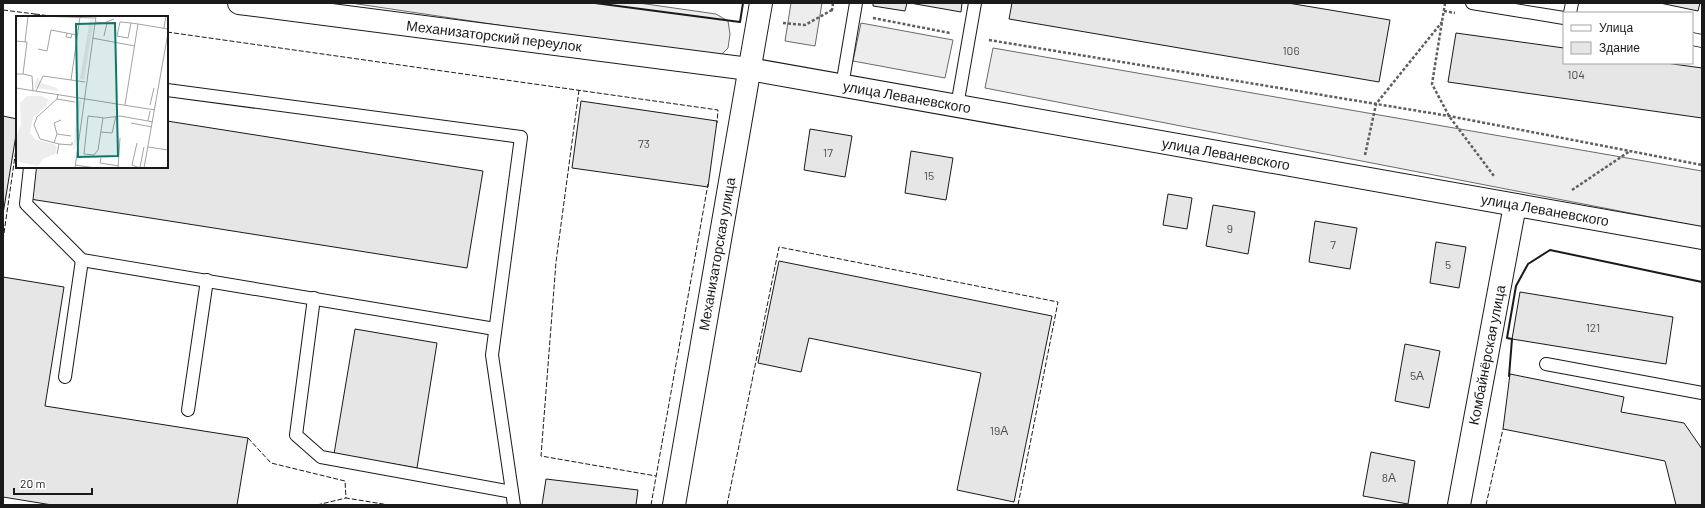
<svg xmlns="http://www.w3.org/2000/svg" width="1705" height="508" font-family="Barlow,sans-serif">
<rect width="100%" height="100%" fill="#fff"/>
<g fill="#ededed" stroke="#6a6a6a">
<path d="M351,3H639L716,14L728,21L730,34L728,48L718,58Z"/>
<path d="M791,3H822L815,46L785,41Z"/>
<path d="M861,23L953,40L945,78L853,61Z"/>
<path d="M993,48L1702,171V227L985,88Z"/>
</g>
<g fill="#e6e6e6" stroke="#1a1a1a">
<path d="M873,3H907L905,11L873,6Z"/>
<path d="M910,3H962L961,12Z"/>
<path d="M1012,3H1288L1390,20L1379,82L1009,19Z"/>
<path d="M1660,3H1700L1698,11Z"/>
<path d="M1456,33L1564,48V63H1666L1702,68V118L1448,82Z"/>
<path d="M581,101L717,121L708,187L572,168Z"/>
<path d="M3,116L17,119V129L3,214Z"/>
<path d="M167,121L483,171L467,268L30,199L35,167H167Z"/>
<path d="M810,129L852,136L845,177L804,170Z"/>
<path d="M911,151L953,158L946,200L905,193Z"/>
<path d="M1168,194L1192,198L1187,229L1163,225Z"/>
<path d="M1213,205L1255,212L1248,254L1206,246Z"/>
<path d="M1315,221L1357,228L1350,269L1309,262Z"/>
<path d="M1436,242L1466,247L1459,288L1430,283Z"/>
<path d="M779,261L1052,316L1014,502L957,490L981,373L809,338L801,372L758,363Z"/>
<path d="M3,277L64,287L45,406L248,438L237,505H52L3,497Z"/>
<path d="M1520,292L1673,317L1666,364L1512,339Z"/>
<path d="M355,329L437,343L417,468L334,454Z"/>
<path d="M1405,344L1440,351L1429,408L1395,401Z"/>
<path d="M1510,374L1624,397L1621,412L1684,423L1702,449V505H1676L1665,461L1503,429Z"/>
<path d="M1371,452L1415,461L1408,504L1363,496Z"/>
<path d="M546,479L638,490L636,505H542Z"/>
</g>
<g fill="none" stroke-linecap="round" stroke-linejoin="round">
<defs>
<g id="service">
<path d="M1472,3L1564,18"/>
<path d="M1570,13L1572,3"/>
<path d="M1692,39L1702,41"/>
<path d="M842,86L856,3"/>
<path d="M167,90L521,137L492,355L514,505"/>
<path d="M957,106L975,3"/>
<path d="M30,167L26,204L82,260L495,329"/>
<path d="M314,298L296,435L321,457L512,492"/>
<path d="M1546,364L1702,393"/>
<path d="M65,377L82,260"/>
<path d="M188,410L207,280"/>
</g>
<g id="minor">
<path d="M239,3L749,69L1702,238"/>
<path d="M1459,505L1515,205"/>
</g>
<path id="tertiary" d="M674,505L761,3"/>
</defs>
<use href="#service" stroke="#1a1a1a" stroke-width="14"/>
<use href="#minor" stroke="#1a1a1a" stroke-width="24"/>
<use href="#tertiary" stroke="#1a1a1a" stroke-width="24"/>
<g stroke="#5f5f5f" stroke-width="2.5" stroke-dasharray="3 2" stroke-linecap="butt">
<path d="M833,3L832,10H835"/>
<path d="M1445,3L1432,84L1449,116L1494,176"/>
<path d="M1444,11L1455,13"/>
<path d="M873,18L950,33"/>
<path d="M783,23L805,25L832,10"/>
<path d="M989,40L1449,116L1702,165"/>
<path d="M1365,155L1376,104L1442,22"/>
<path d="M1572,190L1630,151"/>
</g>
<use href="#service" stroke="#fff" stroke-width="12"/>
<use href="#minor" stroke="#fff" stroke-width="22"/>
<use href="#tertiary" stroke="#fff" stroke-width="22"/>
<g stroke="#1a1a1a" stroke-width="1" stroke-dasharray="5 2" stroke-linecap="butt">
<path d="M3,10L35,14V17"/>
<path d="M35,14L58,17"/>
<path d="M167,32L718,110L717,123"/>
<path d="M579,90L556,262L541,456L656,476"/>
<path d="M3,240L17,142"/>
<path d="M248,438L271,463L345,481L346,498L389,505"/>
<path d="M317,505L346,498"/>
<path d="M651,505L708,184"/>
<path d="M727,505L779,247L1058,302L1018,505"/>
<path d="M1486,505L1503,429"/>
</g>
<g stroke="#1a1a1a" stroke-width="2">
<path d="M595,3L740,22L743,3"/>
<path d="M1509,376L1512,339L1507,338L1516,286L1528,264L1550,250L1702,282"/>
</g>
</g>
<g text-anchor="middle" stroke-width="3" stroke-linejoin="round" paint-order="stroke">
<g font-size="12" fill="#4d4d4d">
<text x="1291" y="55">106</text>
<text x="1576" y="79">104</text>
<text x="644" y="148">73</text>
<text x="828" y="157">17</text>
<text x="929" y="180">15</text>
<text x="1230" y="233">9</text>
<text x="1333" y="249">7</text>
<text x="1448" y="269">5</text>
<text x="1593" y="332">121</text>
<text x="1417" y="380">5А</text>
<text x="999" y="435">19А</text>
<text x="1389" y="482">8А</text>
</g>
<g font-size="14" fill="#1a1a1a" stroke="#fff">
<text transform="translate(494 36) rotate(7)" y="5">Механизаторский переулок</text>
<text transform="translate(907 97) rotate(10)" y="5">улица Леваневского</text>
<text transform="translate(1226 154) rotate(10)" y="5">улица Леваневского</text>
<text transform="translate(1545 210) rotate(10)" y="5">улица Леваневского</text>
<text transform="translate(717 254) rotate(-80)" y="5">Механизаторская улица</text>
<text transform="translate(1487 355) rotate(-79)" y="5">Комбайнёрская улица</text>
</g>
</g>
<g transform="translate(16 16)">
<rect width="152" height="152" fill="#fff"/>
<path d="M74,3H78L68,64L64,63ZM22,61L25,67L41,72L42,75L19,72L18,68ZM11,80H25L32,83L31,89L17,102L14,117L20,124L38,128L41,131L39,138L27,143L22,150L3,146L0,140V121L5,108L4,87ZM65,84L59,132L57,135L62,85Z" fill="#ededed"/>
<path fill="none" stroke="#a3a3a3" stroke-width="1" d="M23,0L79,2M79,6L88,7L98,3M115,7L112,22L101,20L104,6L115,7L122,8L152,13M148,12L150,0M51,17L50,21L55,22L56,18M88,20L91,7M76,22L119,30M0,25L11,26L7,58H0M9,26L12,0M22,33L31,35L35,14L61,19M7,58L16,60L17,75M55,64L64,1M0,72L139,94M20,75L27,60L69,66M41,83L59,86M109,89L122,8M134,89L138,72M134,95L132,105L137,106M87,102L82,134L78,139L68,138L72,100L89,102L104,100L132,105M115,107L136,111M85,116L96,117L100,100M41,118L38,107L45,104M38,127L41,118L55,120M121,127L116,149L124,152M43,128L56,129V126M132,131L152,134M41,138L43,128L24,123L18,109L21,101L41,83L42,78M85,142L84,147L103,150M59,149L80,152M59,152L80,0M102,152L104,122M128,152L124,151L128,131M128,152L152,17"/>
<path fill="#0f766e" fill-opacity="0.15" stroke="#0f766e" stroke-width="2" d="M99,7L102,140L62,141L60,8Z"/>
<rect width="152" height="152" fill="none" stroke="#1a1a1a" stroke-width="2"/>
</g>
<rect width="1705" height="508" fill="none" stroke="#1a1a1a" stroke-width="8"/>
<rect x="1563" y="12" width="130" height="52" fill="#ffffff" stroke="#a3a3a3"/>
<rect x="1571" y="25" width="20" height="6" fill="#ffffff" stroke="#a3a3a3"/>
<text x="1599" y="32" font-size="12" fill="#1a1a1a">Улица</text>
<rect x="1571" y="42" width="20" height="12" fill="#e6e6e6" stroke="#a3a3a3"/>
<text x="1599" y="52" font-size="12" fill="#1a1a1a">Здание</text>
<path d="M14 488v6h78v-6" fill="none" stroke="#1a1a1a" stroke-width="2"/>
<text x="20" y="488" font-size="12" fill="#1a1a1a" stroke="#ffffff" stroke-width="3" paint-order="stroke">20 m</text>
</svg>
